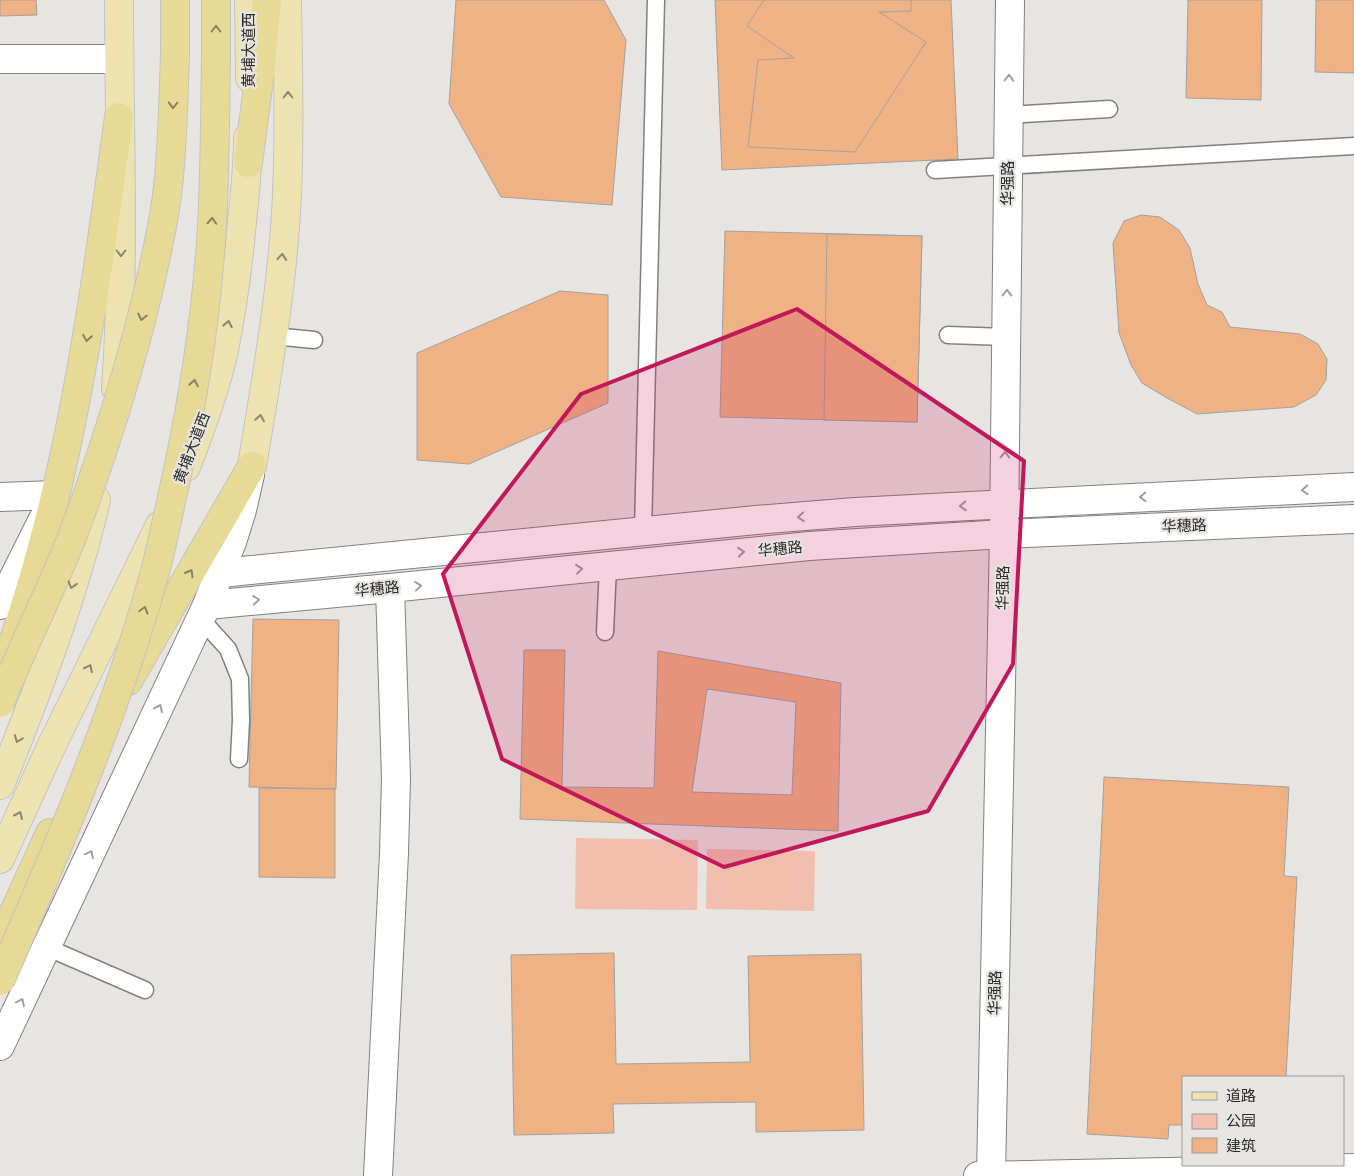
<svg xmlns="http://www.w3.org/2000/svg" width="1354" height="1176" font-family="'IBM Plex Sans','Noto Sans SC',sans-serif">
<rect width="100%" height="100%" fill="#e7e5e2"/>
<g fill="#f2beae">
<path d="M576,838L698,840L697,910L575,909Z"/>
<path d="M707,849L815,851L814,911L706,909Z"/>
</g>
<g fill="#eeb284" stroke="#a5a19f" fill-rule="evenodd">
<path d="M0,0H36L37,15L0,16Z"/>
<path d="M456,0H604L626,40L612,205L501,197L449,104Z"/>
<path d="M715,0H951L958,159L722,170Z"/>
<path d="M764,0H911V11L879,12L926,42L855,152L748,147L758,60L794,58L747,26Z"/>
<path d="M1188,0H1262L1261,100L1186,98Z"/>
<path d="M1316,0H1354V73L1315,72Z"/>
<path d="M1141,215L1160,217L1179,230L1190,248L1198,284L1207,305L1222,312L1230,327L1300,334L1318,344L1327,359L1326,380L1316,395L1294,407L1197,414L1167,398L1142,383L1131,365L1119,333L1113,243L1124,221Z"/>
<path d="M725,231L922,236L917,422L720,417Z"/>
<path d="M827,234L922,236L917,422L824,420Z"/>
<path d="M560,291L608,295V403L469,464L417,460V353Z"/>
<path d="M253,619L339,620L336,789L249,787Z"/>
<path d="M524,650H565L562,787L654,788L658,651L841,683L838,831L520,819ZM707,689L796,702L792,795L692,792Z"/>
<path d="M1104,777L1289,787L1284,876L1297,877L1286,1077H1183V1125H1169L1168,1139L1087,1134Z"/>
<path d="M259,788L335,789V878L259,877Z"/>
<path d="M614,953L616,1064L750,1062L748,956L861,954L864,1130L756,1132V1102L613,1104L614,1133L514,1135L511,955Z"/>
</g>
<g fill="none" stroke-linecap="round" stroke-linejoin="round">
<defs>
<g id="service">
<path d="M1009,115L1109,109"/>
<path d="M935,170L1354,146"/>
<path d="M948,335L1006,337"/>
<path d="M273,336L314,340"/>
<path d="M643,531L656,0"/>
<path d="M201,619L228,649L240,679L241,720L239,759"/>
<path d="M605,632L608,566"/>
<path d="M46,947L145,990"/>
</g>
<g id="minor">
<path d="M0,59H119"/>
<path d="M0,497L55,495"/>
<path d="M378,1176L394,853L396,778L390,588"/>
<path d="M978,1176L1354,1168"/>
<path d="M991,1176L1004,534L1010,0"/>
</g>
<g id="tertiary">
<path d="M221,573L756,520L855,512L970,506L1354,487"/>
<path d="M0,605L43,519"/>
<path d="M207,605L390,588L809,546L1004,534L1354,519"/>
<path d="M0,1046L207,605L232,542L242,510L250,475"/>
</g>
<g id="primary">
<path d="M249,0L250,78"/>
<path d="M116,388C125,259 119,129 119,0"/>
<path d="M252,466C267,376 283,285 287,194C290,130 288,65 287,0"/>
<path d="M186,467C200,431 214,393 223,355C232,311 238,267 242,222C245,194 248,166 248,138"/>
<path d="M0,785C37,693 74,596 96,500"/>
<path d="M0,859L50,749L160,525"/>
</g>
<g id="trunk">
<path d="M175,56V0"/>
<path d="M216,58V0"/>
<path d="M248,163L261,64L267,0"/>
<path d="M7,660C70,485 94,300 119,117"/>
<path d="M128,681L252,466"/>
<path d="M0,943L50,833"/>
</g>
</defs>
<use href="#service" stroke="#83817e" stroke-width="19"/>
<use href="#minor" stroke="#83817e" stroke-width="30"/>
<use href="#tertiary" stroke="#83817e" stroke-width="30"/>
<use href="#primary" stroke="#c4c3c3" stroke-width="30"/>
<use href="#trunk" stroke="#c4c3c3" stroke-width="30"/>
<use href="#service" stroke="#fff" stroke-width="16"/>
<use href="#minor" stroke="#fff" stroke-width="28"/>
<use href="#tertiary" stroke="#fff" stroke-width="28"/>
<use href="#primary" stroke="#ece3b0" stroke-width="28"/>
<use href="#trunk" stroke="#e6da96" stroke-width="28"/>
<defs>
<g id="trunk-bridge">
<path d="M0,703C22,647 50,593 72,537C102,457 128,375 148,292C155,261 163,227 167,195C173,149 173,102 175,56"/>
<path d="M0,981C58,848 116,713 155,572C163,541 169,510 176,479C194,396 207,311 212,226C215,171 215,114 216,58"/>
</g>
</defs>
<use href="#trunk-bridge" stroke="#c4c3c3" stroke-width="30" stroke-linecap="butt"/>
<use href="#trunk-bridge" stroke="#e6da96" stroke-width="28"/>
</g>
<defs><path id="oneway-chevron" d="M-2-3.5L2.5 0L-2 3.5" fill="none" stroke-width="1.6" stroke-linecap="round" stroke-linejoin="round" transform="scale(1.25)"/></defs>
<g stroke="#888260">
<use href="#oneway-chevron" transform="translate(216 29) rotate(-90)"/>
<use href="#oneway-chevron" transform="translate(173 105) rotate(92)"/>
<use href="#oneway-chevron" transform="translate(212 221) rotate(-87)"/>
<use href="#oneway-chevron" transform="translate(142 317) rotate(103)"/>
<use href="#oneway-chevron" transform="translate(87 338) rotate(99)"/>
<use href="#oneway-chevron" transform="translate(194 383) rotate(-80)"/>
<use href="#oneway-chevron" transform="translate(190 573) rotate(-60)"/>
<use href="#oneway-chevron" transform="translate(144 610) rotate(-74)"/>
</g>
<g stroke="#a09f9f">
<use href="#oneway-chevron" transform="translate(1009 78) rotate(-89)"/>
<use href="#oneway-chevron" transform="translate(1007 293) rotate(-89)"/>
<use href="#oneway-chevron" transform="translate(1005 455) rotate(-89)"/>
<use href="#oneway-chevron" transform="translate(1305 490) rotate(177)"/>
<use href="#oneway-chevron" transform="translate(1143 497) rotate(177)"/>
<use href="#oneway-chevron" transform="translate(963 506) rotate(176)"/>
<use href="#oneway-chevron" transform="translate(801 517) rotate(176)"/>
<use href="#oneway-chevron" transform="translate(741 552) rotate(-5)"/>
<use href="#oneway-chevron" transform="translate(579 569) rotate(-6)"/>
<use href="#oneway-chevron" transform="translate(418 586) rotate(-6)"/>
<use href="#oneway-chevron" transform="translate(256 600) rotate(-5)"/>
<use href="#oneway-chevron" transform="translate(159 708) rotate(-65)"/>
<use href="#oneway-chevron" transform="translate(90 854) rotate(-64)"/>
<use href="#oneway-chevron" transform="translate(21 1002) rotate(-65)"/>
</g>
<g stroke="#8c866c">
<use href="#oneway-chevron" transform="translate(288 95) rotate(-90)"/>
<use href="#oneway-chevron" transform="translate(121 253) rotate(90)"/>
<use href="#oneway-chevron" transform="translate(282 257) rotate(-85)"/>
<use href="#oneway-chevron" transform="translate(228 324) rotate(-79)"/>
<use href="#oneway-chevron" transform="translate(260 418) rotate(-81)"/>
<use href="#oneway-chevron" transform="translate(72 585) rotate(107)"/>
<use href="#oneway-chevron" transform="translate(89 668) rotate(-63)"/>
<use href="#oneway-chevron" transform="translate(18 739) rotate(111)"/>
<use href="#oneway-chevron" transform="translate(19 815) rotate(-66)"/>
</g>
<path fill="#c2185b" fill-opacity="0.2" stroke="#c2185b" stroke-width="4" stroke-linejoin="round" d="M797,309L1024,461L1013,664L928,811L724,867L502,759L443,574L581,394Z"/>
<g text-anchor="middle" stroke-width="4.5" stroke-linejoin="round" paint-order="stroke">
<g font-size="15" fill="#2b2a29" stroke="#e7e5e2">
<text transform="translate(249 50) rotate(-90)" y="5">黄埔大道西</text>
<text transform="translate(1008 183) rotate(-90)" y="5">华强路</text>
<text transform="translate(192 448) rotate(-69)" y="5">黄埔大道西</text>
<text transform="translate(1184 526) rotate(-2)" y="5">华穗路</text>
<text transform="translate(780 549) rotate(-5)" y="5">华穗路</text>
<text transform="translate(1003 588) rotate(-89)" y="5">华强路</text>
<text transform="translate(377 589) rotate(-5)" y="5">华穗路</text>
<text transform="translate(995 993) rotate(-89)" y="5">华强路</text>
</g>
</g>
<rect x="1182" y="1076" width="162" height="90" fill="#e7e5e2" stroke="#9c9a98"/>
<rect x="1192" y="1092" width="25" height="8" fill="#ece3b0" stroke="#9c9a98"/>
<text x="1226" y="1101" font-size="15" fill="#2b2a29">道路</text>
<rect x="1192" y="1114" width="25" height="15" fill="#f2beae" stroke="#9c9a98"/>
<text x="1226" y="1126" font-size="15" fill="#2b2a29">公园</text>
<rect x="1192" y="1138" width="25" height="15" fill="#eeb284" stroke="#9c9a98"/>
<text x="1226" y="1151" font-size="15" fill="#2b2a29">建筑</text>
</svg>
